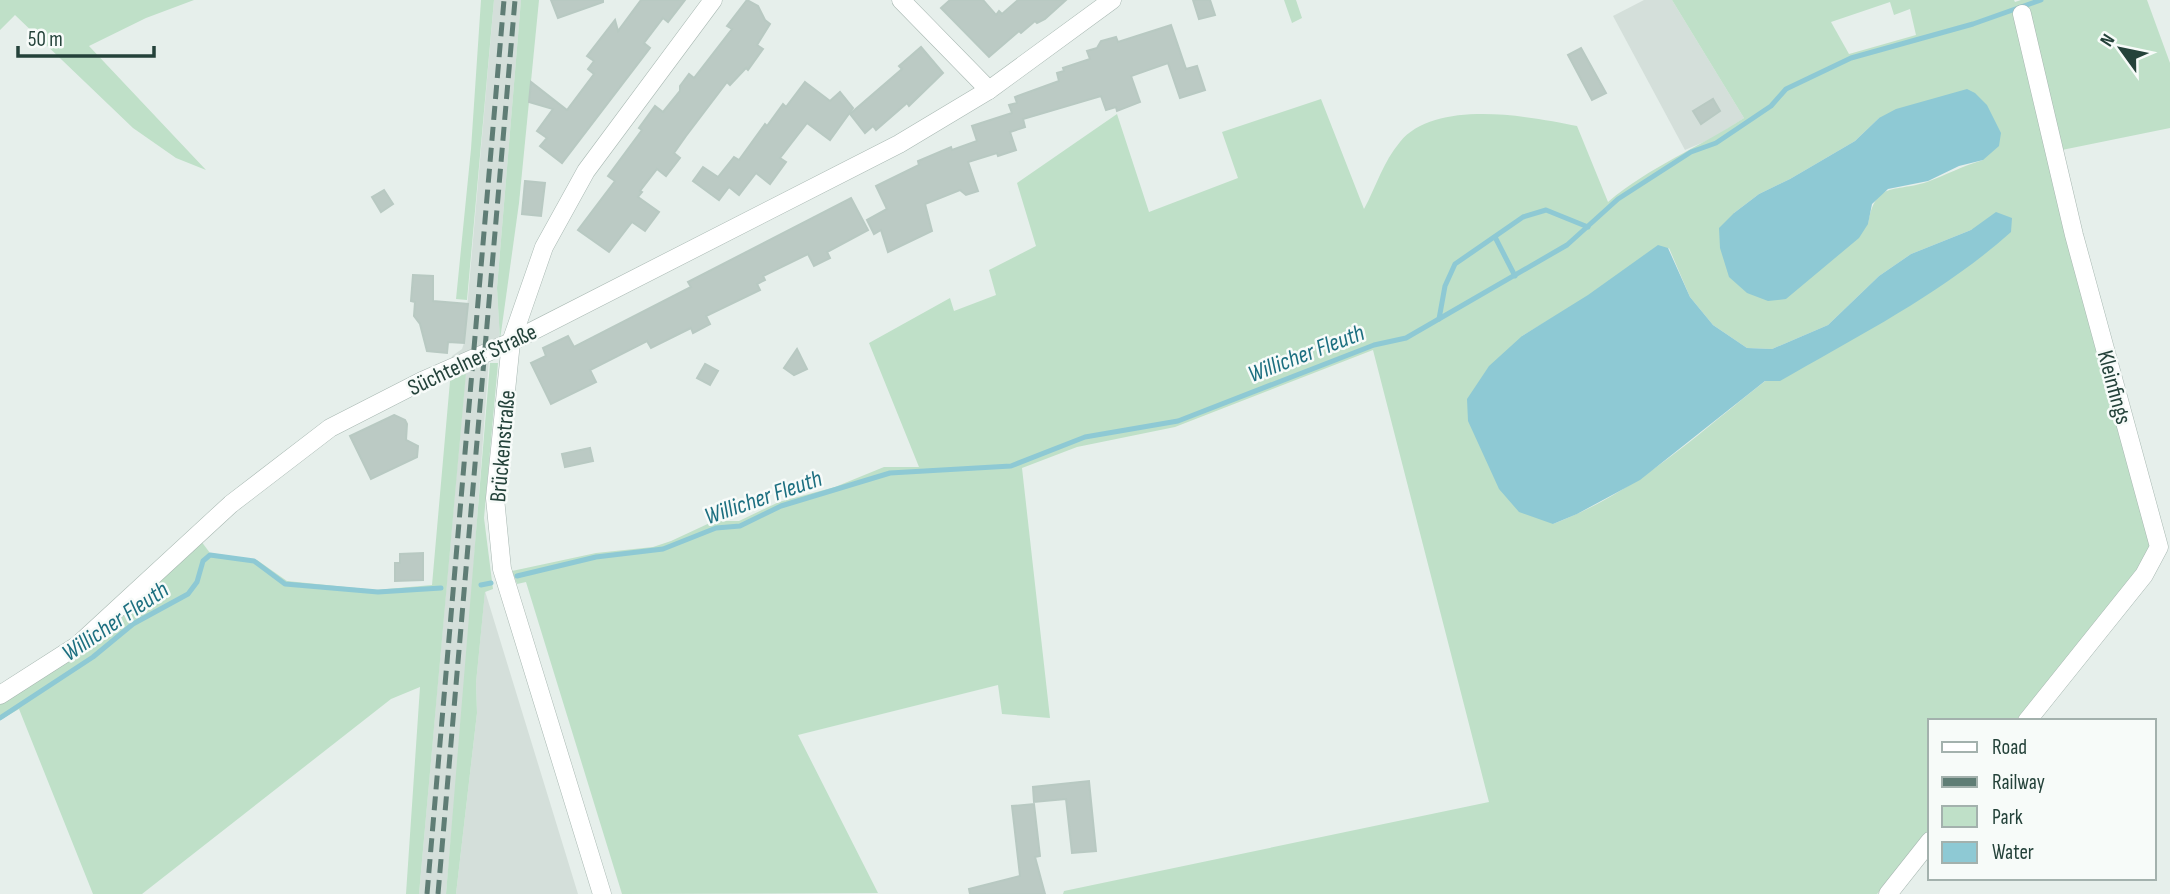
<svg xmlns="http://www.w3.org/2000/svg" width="2170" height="894" font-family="'Sofia Sans Condensed',sans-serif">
<rect width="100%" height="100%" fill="#e6efeb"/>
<g fill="#d4dfda">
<path d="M494,0H521L497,288L500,340L490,345L465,683L446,894H419L467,357L451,363L452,356L462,349L464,343Z"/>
<path d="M1644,0H1672L1744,118L1713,138L1685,150L1613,16Z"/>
<path d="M485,591L578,894H456L477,713L476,683Z"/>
</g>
<g fill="#bfe0c8" fill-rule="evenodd">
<path d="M0,0H194L146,18L89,46L206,170L176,158L133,128L15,15L0,30Z"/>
<path d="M481,0H494L467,300L456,299L471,149Z"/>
<path d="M521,0H539L519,203L500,340L497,288Z"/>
<path d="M1284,0H1296L1302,18L1292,23Z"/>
<path d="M1672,0H2014L2015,2L2021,0H2147L2170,63V128L2057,151L2152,544L2141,569L2018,721H1930V828L1877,894H1063L1064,891L1489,802L1373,350L1175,427L1077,447L1022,468L1050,718L1002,714L998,685L798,735L878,893L622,894L526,582L517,584L512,571L596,553L653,547L671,541L714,521H739L779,502L835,487L884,467H919L869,343L950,298L954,311L996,295L989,270L1036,246L1017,183L1117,114L1149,212L1238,178L1222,132L1321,99L1364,209C1376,187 1383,162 1400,142C1435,99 1529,116 1577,126L1608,202C1649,167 1700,147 1744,118ZM1890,2L1894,15L1910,9L1916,35L1849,54L1831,22ZM1879,118L1983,160C1962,166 1946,175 1927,182C1893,193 1876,180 1868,224L1734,213L1759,194L1790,179L1855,141ZM1996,212C1919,268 1839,323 1764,382C1695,436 1637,492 1553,524L1522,336L1669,248L1690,297L1713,325L1747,348L1772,349L1828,325L1879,276L1911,254L1971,230Z"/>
<path d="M490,363H498L484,518L493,589L485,592L476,683L477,713L456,894H446Z"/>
<path d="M466,373L419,894H406L420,687L391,699L142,894H93L19,709L0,720V704L71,658L201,541L210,553L257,560L287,581L376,590L432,585L450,381Z"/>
</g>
<g fill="#8ec9d4">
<path d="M1967,89L1975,93L1987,105L2001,133L1999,146L1983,160L1959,166L1928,181L1888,189L1872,204L1868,224L1859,238L1786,299L1768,301L1747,293L1729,277L1720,248L1719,228L1734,213L1759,194L1790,179L1855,141L1879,118L1896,109Z"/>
<path d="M1996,212L2012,218L2011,232C1943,293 1858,336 1780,381H1765L1640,480L1577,514L1553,524L1519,512L1499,489L1468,421L1467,399L1489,366L1522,336L1588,295L1658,245L1668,248L1690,297L1713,325L1747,348L1772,349L1828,325L1879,276L1911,254L1971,230Z"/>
</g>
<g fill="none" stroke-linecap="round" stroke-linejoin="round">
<g stroke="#8ec9d4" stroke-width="5">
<path d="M1495,237L1515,276"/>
<path d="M1439,319L1445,286L1455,264L1523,217L1546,210L1588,227"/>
<path d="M517,576L596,557L663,549L716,528L740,526L781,506L890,473L1011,466L1085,437L1178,421L1374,345L1406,338L1567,245L1618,199L1691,152L1716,143L1771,106L1786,89L1851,58L1973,24L2041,0"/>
<path d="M481,585L491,583"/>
<path d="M0,718L93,657L133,624L188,594L197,582L203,561L210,555L254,561L285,584L378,592L441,588"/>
</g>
</g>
<g fill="#bbcac4" stroke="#b8c9c2" stroke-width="2">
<path d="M551,0H603V2L558,18Z"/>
<path d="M641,0H685L668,22L663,18L644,43L650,48L562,163L540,146L547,138L537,131L553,109L529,102L531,82L567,110L594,74L588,69L594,61L587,56L615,20L618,31Z"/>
<path d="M747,0L758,6L765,20L770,24L757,45L763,49L748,70L746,68L730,85L727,82L686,136L674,153L680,158L666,176L657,169L640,191L642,192L638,197L659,212L645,231L632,222L609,252L578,230L615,181L608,176L642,130L639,128L655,106L663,112L680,91V86L689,74L694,78L732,29L727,26Z"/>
<path d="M950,0H983L996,15L999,11L1002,14L1018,0H1066L1045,19L1037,23L1035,21L1021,33L1019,31L989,57L941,8Z"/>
<path d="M1193,0H1210L1215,15L1199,19Z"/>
<path d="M1171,25L1186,69L1197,66L1205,90L1180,98L1168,63L1131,76L1140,102L1117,111L1116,107L1106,110L1101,96L1023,119L1025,127L1010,132L1016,150L998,156L997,153L968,162L978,191L966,195L960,190L925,204L932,231L888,252L881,230L874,234L867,220L887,209L876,186L919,165L918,161L951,147L952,150L977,141L972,126L1012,113L1009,105L1017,103L1015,97L1059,81L1057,73L1064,71L1063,68L1090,59L1087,51L1097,48L1101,41L1116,37L1118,42Z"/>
<path d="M921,47L943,73L909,106L907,103L876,130L873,126L865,133L850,114L902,69L899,66Z"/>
<path d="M1581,48L1606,93L1592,100L1568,55Z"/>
<path d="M805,82L830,101L840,92L853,108L830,140L807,123L780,158L786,162L770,184L756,173L739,195L729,187L719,200L693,181L703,167L718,177L734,157L739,160L765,124L767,126L783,104L786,107Z"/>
<path d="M1713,99L1720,111L1701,124L1693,111Z"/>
<path d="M525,181L545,183L541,216L522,214Z"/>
<path d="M384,190L393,204L381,212L372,197Z"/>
<path d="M851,198L868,230L827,252L830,258L814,266L808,254L763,276L765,280L757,284L760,290L706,316L710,324L693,333L691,328L651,348L647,341L590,370L596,382L551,404L531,363L546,356L543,348L568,336L574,347L691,287L688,282Z"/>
<path d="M413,275L433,276V301L468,304L464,343L448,342L447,353L427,351L420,324L414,316L415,302L411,301Z"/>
<path d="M797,349L807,369L794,375L784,368Z"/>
<path d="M705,364L718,371L710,385L697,378Z"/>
<path d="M394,415L405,420L407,424L406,440L418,446L417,457L371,479L350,436Z"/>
<path d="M590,448L593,461L565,467L562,454Z"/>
<path d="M423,553V580L395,581V563H400V554Z"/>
<path d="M1089,781L1096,851L1072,853L1066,799L1034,802L1033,787Z"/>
<path d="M1034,804L1040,856L1035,857L1045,894H970L969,889L1020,876L1012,806Z"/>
</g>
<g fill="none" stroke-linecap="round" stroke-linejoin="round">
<defs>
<g id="minor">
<path d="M901,0L989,90"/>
<path d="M2022,14L2074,235L2159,547L2144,575L2027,721"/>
<path d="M0,695L78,645L231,504L330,428L422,381L511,342L899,144L989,90L1112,0"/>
<path d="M602,894L502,569L495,498L511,342L544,247L586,171L713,0"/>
<path d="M1888,894L1930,841"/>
</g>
</defs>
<use href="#minor" stroke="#a8b8b2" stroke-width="19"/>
<use href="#minor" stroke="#fff" stroke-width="18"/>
<g stroke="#5f7d75" stroke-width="5" stroke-dasharray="14 7" stroke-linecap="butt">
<path d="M427,894L504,0"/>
<path d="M438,894L515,0"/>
</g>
</g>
<g text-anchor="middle" stroke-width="5" stroke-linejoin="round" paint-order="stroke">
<g font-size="23" fill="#24423a" stroke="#f7fbf9">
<text transform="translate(472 359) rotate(-25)" y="8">Süchtelner Straße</text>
<text transform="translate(2115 387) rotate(75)" y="8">Kleinfings</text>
<text transform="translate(502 446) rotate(-85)" y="8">Brückenstraße</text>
</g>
<g font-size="24" font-style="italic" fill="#1c6f80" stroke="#f7fbf9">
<text transform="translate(1306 353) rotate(-21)" y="8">Willicher Fleuth</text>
<text transform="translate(763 497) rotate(-19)" y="8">Willicher Fleuth</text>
<text transform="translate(115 621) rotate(-34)" y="8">Willicher Fleuth</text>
</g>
</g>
<rect x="1928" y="719" width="228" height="161" fill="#f7fbf9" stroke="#a3b1ad" stroke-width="2"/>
<rect x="1942" y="742" width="35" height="10" fill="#ffffff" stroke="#a3b1ad" stroke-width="2"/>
<text x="1992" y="754" font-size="21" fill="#24423a">Road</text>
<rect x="1942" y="777" width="35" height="10" fill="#5f7d75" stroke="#a3b1ad" stroke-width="2"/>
<text x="1992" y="789" font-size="21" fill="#24423a">Railway</text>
<rect x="1942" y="806" width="35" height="21" fill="#bfe0c8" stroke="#a3b1ad" stroke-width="2"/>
<text x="1992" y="824" font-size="21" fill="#24423a">Park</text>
<rect x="1942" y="842" width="35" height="21" fill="#8ec9d4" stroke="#a3b1ad" stroke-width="2"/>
<text x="1992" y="859" font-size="21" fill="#24423a">Water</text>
<g transform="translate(2121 49) rotate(303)" stroke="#f7fbf9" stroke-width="5" paint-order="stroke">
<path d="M0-5L12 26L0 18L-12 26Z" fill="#24423a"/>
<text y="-10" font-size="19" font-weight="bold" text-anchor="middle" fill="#24423a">N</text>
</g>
<path d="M18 46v10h136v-10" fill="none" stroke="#24423a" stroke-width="3.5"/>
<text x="28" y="46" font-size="21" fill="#24423a" stroke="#f7fbf9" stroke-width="5" paint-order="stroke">50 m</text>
</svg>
